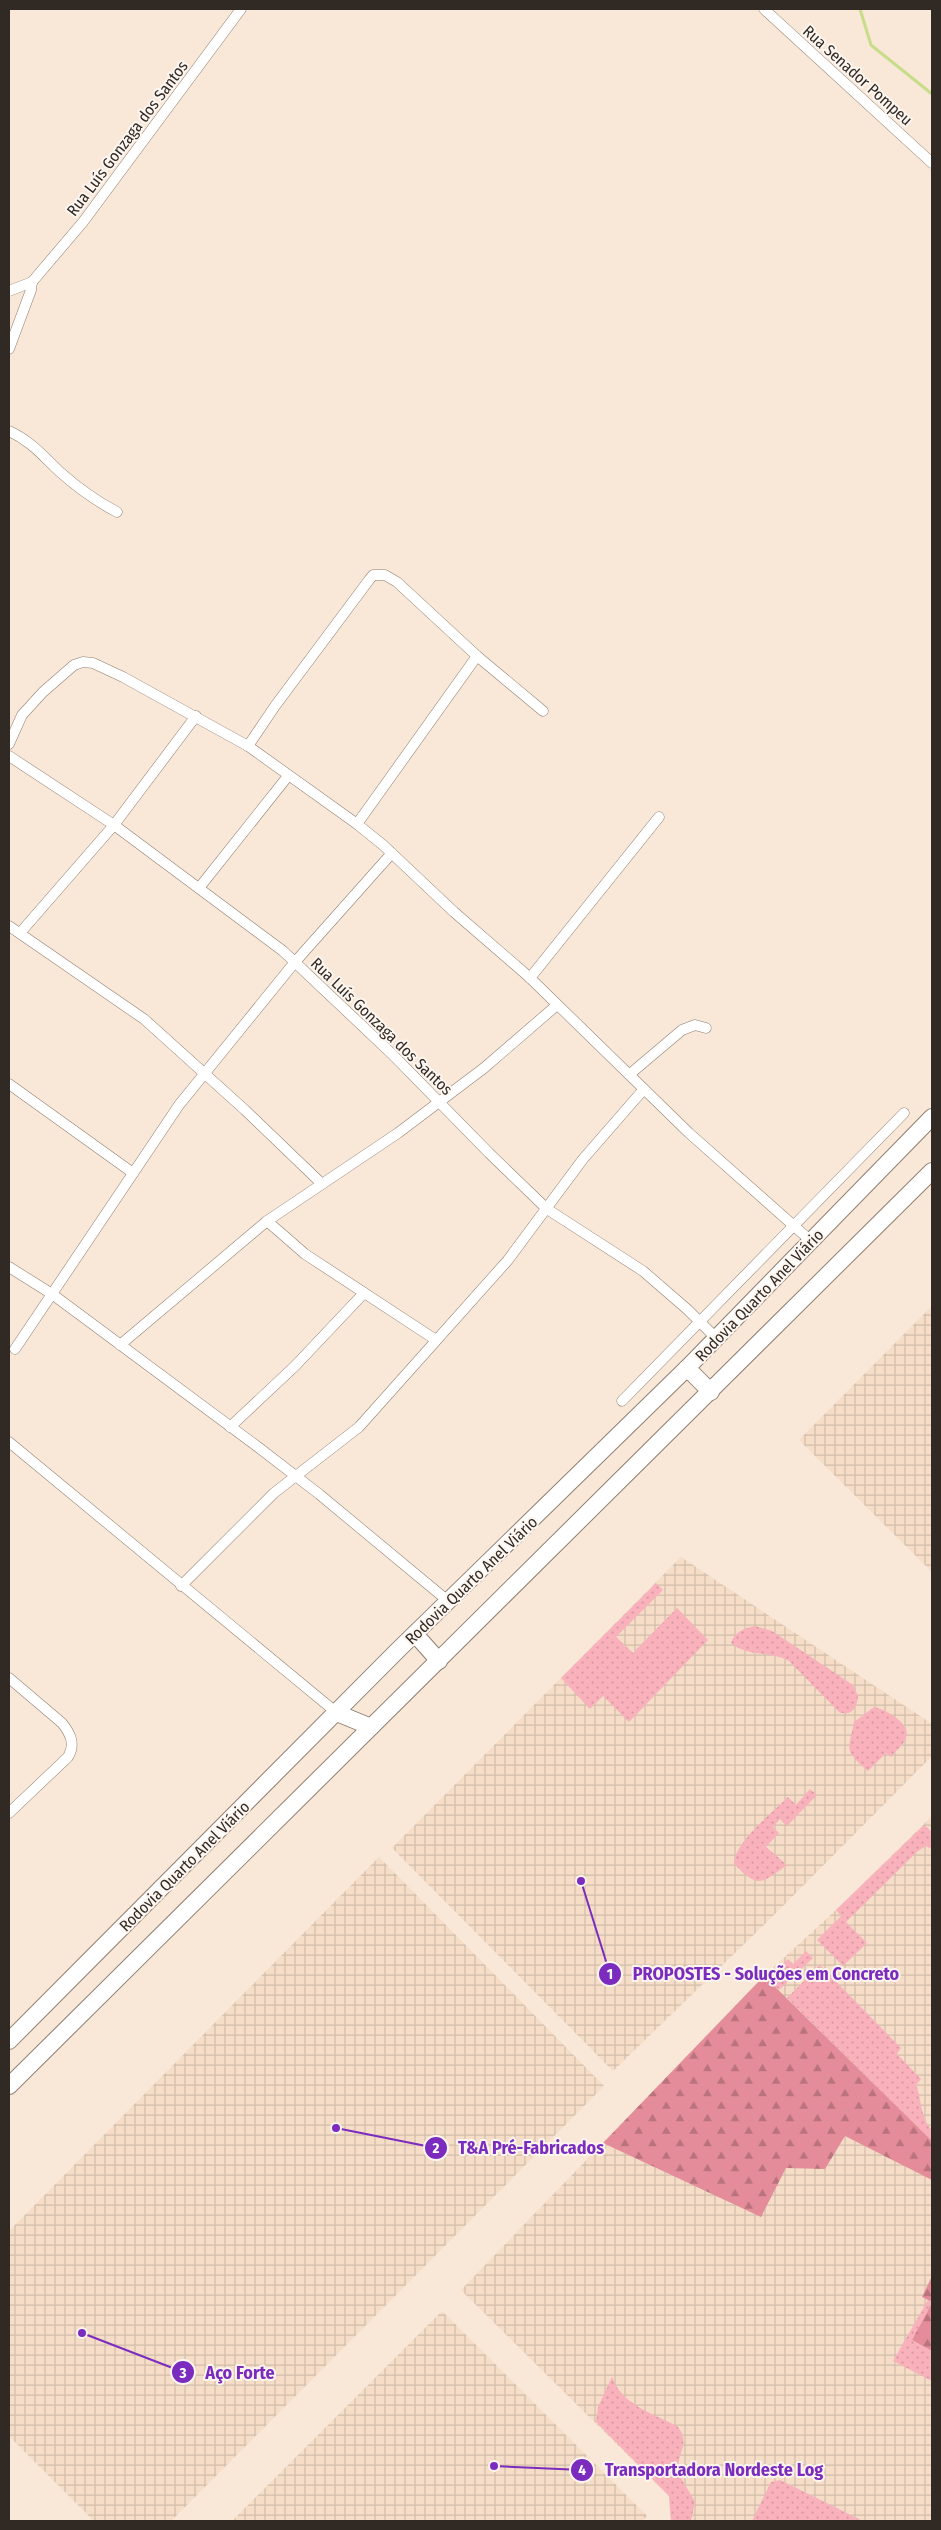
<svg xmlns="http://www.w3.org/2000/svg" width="941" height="2530" font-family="'Fira Sans Condensed',sans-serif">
<defs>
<pattern id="industrial-grid" width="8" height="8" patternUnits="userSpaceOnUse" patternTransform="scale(1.25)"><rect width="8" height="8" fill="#f5ddc7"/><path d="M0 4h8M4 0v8" fill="none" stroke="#d2beab"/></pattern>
<pattern id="grass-dots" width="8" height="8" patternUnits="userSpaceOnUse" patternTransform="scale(1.25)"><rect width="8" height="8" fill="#f9b1bb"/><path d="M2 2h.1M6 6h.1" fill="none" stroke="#d698a1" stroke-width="1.8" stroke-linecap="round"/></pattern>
<pattern id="forest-firs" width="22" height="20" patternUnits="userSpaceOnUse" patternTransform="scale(1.25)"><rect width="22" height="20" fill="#e58c9a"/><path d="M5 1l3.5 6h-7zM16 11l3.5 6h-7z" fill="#ba737d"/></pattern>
</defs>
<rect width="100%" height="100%" fill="#f9e7d7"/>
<g fill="url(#industrial-grid)">
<path d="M932,1306V1572L799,1440Z"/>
<path d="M681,1557L932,1724V1756L772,1917L613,2071L392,1848Z"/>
<path d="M932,1816V2521H671L669,2496L461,2290L764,1976L836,1910Z"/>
<path d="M379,1857L604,2086L171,2521H94L9,2436V2231Z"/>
<path d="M442,2311L647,2516L642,2521H232Z"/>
</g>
<g fill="url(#grass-dots)">
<path d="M656,1583L663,1590L616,1637L633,1653L677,1608L708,1640L629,1722L603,1696L590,1709L561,1678Z"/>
<path d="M755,1626L772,1631L853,1685L858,1696C857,1708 851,1717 839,1712L789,1661C768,1650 750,1658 731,1643C734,1632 745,1628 755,1626Z"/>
<path d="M874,1707C885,1709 912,1724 906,1738C904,1745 895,1751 891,1757L886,1753L868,1771C844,1750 848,1752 854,1722Z"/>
<path d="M810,1789L817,1795L787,1826L780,1819L773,1827L779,1833L766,1847L787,1865C759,1885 759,1888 734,1864C734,1843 773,1812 788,1797L796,1805Z"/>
<path d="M924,1825L932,1832V1849L926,1846L918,1851L846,1922L867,1943L843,1966L817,1940L841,1916L836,1910Z"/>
<path d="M806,1951L813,1958L779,1990L767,1979L788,1959L793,1964Z"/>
<path d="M820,1965L901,2048L897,2054L921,2079L916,2085C922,2100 920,2118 932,2130V2141L787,1998Z"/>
<path d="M928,2300L932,2303L912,2340L932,2351V2381L893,2361Z"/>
<path d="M612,2377C621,2404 653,2414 677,2426C692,2444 676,2452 679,2470C681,2482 690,2491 695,2502L691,2521H671L669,2496L596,2422L598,2407Z"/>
<path d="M780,2480L863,2521H752L771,2482Z"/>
</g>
<g fill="url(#forest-firs)">
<path d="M764,1976L932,2141V2180L845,2136L825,2169L786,2168L761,2217L603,2143Z"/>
<path d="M932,2276V2302L922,2297Z"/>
<path d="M932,2303V2351L912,2340Z"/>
</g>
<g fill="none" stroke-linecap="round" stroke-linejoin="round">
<path stroke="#c7dd8a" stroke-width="3" d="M860,9L871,45L932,94"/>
<defs>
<g id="minor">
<path d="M764,9L932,163"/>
<path d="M9,291L32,282L83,222L241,9"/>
<path d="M9,349L31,290L32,282"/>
<path d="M9,431C31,441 43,456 60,472C78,488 96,501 117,512"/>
<path d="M9,744L22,715L43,692L74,665L83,662L93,663L123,677L248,746L357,824L383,845L454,912L528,976L689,1133L811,1241"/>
<path d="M248,746L275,706L369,580L373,575H385L397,582L477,656L543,711"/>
<path d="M9,756L114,825L283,951L392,1054L489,1153L547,1209L643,1271L688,1310L716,1338"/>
<path d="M357,824L477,656"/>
<path d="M199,888L288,776"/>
<path d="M9,926L144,1019L245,1110L322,1184"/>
<path d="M20,933L114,825L196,716"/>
<path d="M530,978L659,817"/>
<path d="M630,1074L682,1030L695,1025L706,1028"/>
<path d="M9,1084L133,1173"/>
<path d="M267,1221L305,1254L436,1340"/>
<path d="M9,1267L52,1294L258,1447L319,1494L448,1601"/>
<path d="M120,1345L267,1221L398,1133L484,1068L557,1005"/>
<path d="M15,1349L179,1105L295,962L392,853"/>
<path d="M622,1401L904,1113"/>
<path d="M230,1427L295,1366L364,1293"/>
<path d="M9,1442L337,1713"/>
<path d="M181,1586L274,1493L359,1427L508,1260L583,1159L644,1089"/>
<path d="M9,1678L62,1723C70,1733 76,1744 68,1757L9,1813"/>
</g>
<g id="trunk">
<path d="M687,1368L711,1392"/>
<path d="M415,1634L439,1661"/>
<path d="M337,1713L371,1727"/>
<path d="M9,2041L397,1651L687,1368L932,1117"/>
<path d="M9,2086L932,1171"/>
</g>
</defs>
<use href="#minor" stroke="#8f7f71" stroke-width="11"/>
<use href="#trunk" stroke="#8f7f71" stroke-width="18"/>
<use href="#minor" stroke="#fff" stroke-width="10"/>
<use href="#trunk" stroke="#fff" stroke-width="16"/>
</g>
<g text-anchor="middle" stroke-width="4" stroke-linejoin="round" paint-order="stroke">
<g font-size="16" fill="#312a24" stroke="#fdf6f0">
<text transform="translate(858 75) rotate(42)" y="6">Rua Senador Pompeu</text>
<text transform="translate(127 138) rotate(-53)" y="6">Rua Luís Gonzaga dos Santos</text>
<text transform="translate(382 1026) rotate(44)" y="6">Rua Luís Gonzaga dos Santos</text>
<text transform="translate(759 1295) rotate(-46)" y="6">Rodovia Quarto Anel Viário</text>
<text transform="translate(471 1580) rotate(-44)" y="6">Rodovia Quarto Anel Viário</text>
<text transform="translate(184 1866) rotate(-45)" y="6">Rodovia Quarto Anel Viário</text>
</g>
</g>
<path fill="none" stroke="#7b2cbf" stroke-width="2" d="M581 1881L610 1974M336 2128L436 2148M82 2333L183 2372M494 2466L582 2470"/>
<g fill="#7b2cbf" stroke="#fdf6f0" stroke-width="2">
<circle cx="581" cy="1881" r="5"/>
<circle cx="336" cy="2128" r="5"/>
<circle cx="82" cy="2333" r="5"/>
<circle cx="494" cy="2466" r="5"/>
<circle cx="610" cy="1974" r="12"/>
<circle cx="436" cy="2148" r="12"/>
<circle cx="183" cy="2372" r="12"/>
<circle cx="582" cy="2470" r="12"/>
</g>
<g font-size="15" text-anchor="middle" font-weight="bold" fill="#fff">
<text x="610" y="1979">1</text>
<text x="436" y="2153">2</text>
<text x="183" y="2378">3</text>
<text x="582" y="2475">4</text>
</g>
<g font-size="18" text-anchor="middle" font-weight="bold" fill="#7b2cbf" stroke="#fdf6f0" stroke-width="4" stroke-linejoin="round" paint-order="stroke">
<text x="766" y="1980">PROPOSTES - Soluções em Concreto</text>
<text x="531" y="2154">T&amp;A Pré-Fabricados</text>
<text x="240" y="2379">Aço Forte</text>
<text x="714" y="2476">Transportadora Nordeste Log</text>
</g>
<rect width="941" height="2530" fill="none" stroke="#312a24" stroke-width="20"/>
</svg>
